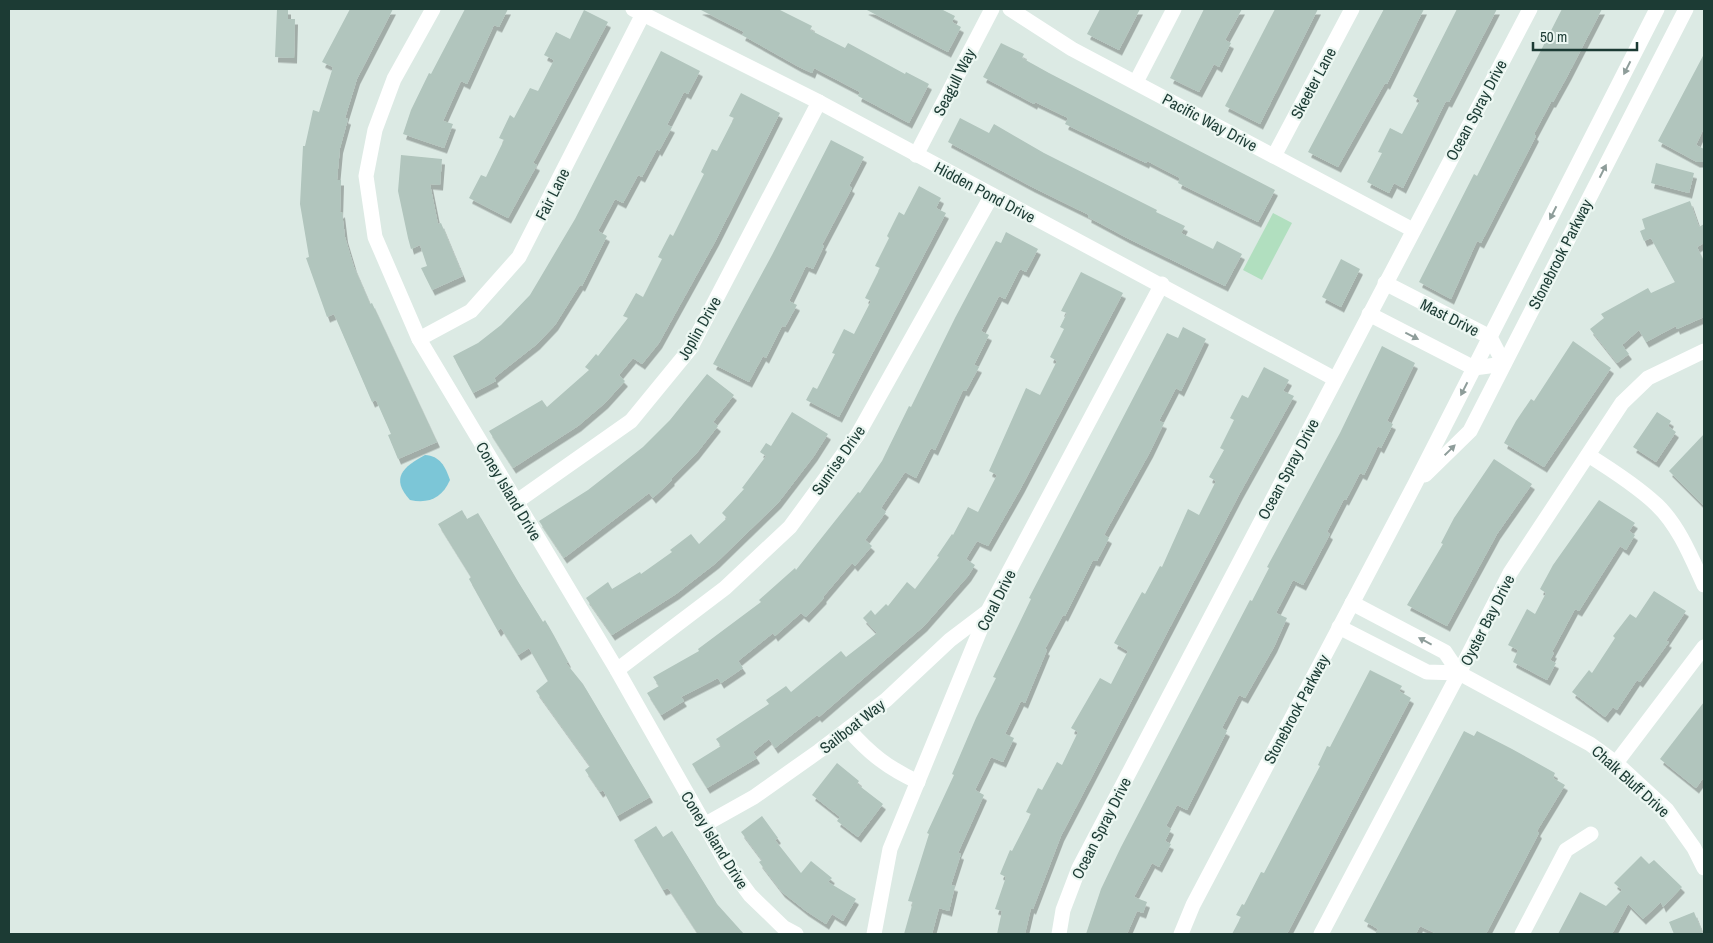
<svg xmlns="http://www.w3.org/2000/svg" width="1713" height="943" font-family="'Archivo Narrow',sans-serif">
<defs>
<filter id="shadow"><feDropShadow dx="3" dy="5.5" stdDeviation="0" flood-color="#0004"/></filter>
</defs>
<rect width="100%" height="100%" fill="#dceae4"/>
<path fill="#b1dfbf" d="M1273,213L1292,223L1262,280L1243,270Z"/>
<path fill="#7cc6d7" d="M425,455C440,456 445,466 450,480C442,498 429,504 410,500C390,478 403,467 425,455Z"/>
<g fill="#b1c5bd" filter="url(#shadow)">
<path d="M277,9H288V19H295L294,58L275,57Z"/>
<path d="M350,9H393L357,79L345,118L348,119L340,148L337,180H341L340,213L342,212L345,237L354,267L370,304L372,303L437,442L398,459L388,435L391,434L376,400L372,402L334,314L327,317L306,258L309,257L300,204L303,146H305L313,110L319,112L333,67L322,62Z"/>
<path d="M465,9H508L499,27L494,25L467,84L461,81L443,121L453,124L444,148L403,134L411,110L429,73L431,74Z"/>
<path d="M699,9H778L812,26L810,30L845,48L848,43L905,74L906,72L929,84L909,123L858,96L860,92L814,68L812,73L799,67L742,35L744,32Z"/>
<path d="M865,9H941L955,16L952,22L961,27L948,52Z"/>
<path d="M1100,9H1140L1119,50L1087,34Z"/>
<path d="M1204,9H1242L1225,40L1231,43L1219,67L1214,64L1199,92L1170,78Z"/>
<path d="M1275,9H1318L1260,124L1225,106Z"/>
<path d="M1384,9H1424L1387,84L1385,83L1338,167L1308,152Z"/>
<path d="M1457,9H1497L1449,102L1446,101L1403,188L1394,183L1389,193L1367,182L1382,153L1378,152L1390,128L1402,134L1420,100L1413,96Z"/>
<path d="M1562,9H1602L1568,75L1553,102H1551L1534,134L1536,136L1481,243L1477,241L1451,299L1419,282L1474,174L1477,176Z"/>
<path d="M584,10L608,22L533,163L537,165L508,218L469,198L481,175L486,177L504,140L499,138L510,115L514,118L530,88L538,91L554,60L544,55L556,32L570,39Z"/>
<path d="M1001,43L1024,54L1022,58L1049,73L1275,190L1258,222L1178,183L1180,178L1147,161L1146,163L1065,124L1068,118L1035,102L1034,104L983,77Z"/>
<path d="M661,51L700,71L688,94L684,92L667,125L672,127L659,151L657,149L642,177L638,175L623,203L615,199L598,231L607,236L582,286L580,285L555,325L537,344L494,378L496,381L473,393L453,356L478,343L501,325L530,295L575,219Z"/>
<path d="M1704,54V128L1696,145L1704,149V157L1702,162H1697L1658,141Z"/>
<path d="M741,93L780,113L716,240L659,343L642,364L633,358L619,375L625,381L605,403L578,426L513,468L489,431L542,400L547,407L589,370L585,367L596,354L598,356L628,318L623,316L636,293L643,297L662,259L658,257L670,234L673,236L704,174L701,172L712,149L717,151L734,118L729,116Z"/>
<path d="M960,118L989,133L994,124L1044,153L1157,210L1156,212L1185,226L1181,233L1213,249L1217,241L1242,254L1225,286L1127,238L1088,217L1089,215L1032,187L948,142Z"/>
<path d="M831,140L864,157L849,186L852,188L822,245L824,246L813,269L806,266L789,301L797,305L785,327L782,326L766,358L763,356L749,382L713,364L772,255Z"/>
<path d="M401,155L442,159L440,185L430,184L438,224L441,223L463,276L432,290L421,268L427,266L420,245L411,249L408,238L398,191Z"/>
<path d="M1656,163L1694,173L1689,193L1651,183Z"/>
<path d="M919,186L941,198L936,208L946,213L839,417L806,400L813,387L817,389L835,354L832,353L844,329L854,334L871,301L865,298L880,268L875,266L889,238L887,236L899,212L904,215Z"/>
<path d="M1690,201L1699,227L1704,224V243L1697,247L1704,262V317L1677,329L1676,326L1646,342L1639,330L1622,345L1629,354L1617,363L1590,329L1604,318L1601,314L1648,288L1651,293L1675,282L1651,238L1644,241L1640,231L1645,229L1642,219Z"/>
<path d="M1006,232L1038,249L1026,272L1020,269L1005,299L999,296L981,331L989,335L974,365L979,367L966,391L963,390L935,450L931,448L916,478L905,472L881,508L886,512L865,540L872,546L855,566L852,563L823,597L824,598L806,617L801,613L775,636L773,633L738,661L743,668L721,683L718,678L681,697L684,701L661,715L647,693L659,686L653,677L699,651L698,649L761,602L759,600L795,568L796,570L858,492L860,493L882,461L909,406L911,407L955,318L996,241L1001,243Z"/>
<path d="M1341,259L1360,269L1341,307L1322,297Z"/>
<path d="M1081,272L1123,293L1021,488L988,546L977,541L966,559L975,565L968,576L924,626L819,717L817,715L775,748L769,739L753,752L757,758L707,788L692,764L721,746L716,739L769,704L766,700L786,686L791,692L841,651L846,657L877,633L863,618L871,610L875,615L886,604L888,606L907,582L915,589L939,557L937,556L952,534L953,535L968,507L978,512L997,475L989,471L1026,388L1040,395L1057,361L1050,357L1064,329L1060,327L1067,313L1061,311Z"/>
<path d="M1183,327L1206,339L1181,391L1176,388L1159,421L1164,423L1150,452L1104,535L1109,538L1097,561L1093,560L1065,616L1063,615L1045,649L1047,650L1025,703L1021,701L1005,734L1014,738L1003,762L991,757L975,790L984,795L958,853L961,854L951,885L955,886L949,911L939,908L932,934H904L913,902L908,901L929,834L927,833L954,775L952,774L976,718L996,678L993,677L1017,628L1031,599L1029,598L1167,333L1178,338Z"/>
<path d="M1573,341L1611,368L1544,467L1504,443L1516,421L1531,399L1534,401Z"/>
<path d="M1382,346L1415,363L1387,421L1393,424L1381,448L1378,446L1364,475L1360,473L1346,500L1344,499L1327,532L1330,534L1303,585L1293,580L1276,613L1287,618L1274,647L1245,698L1239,695L1222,728L1227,731L1187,810L1177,805L1166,826L1171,829L1165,841L1171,844L1159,867L1152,863L1134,897L1147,902L1143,913L1137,911L1127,934H1086L1101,889L1121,847L1250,600L1252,601L1269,568L1267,567L1340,433Z"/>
<path d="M1264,367L1289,380L1283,391L1294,396L1240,493L1061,836L1033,909L1031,908L1025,934H997L1002,911L995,909L1006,877L1000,874L1010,850L1012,851L1031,814L1026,812L1038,788L1042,790L1057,762L1062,765L1078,732L1071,728L1100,678L1111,684L1128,651L1114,643L1142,592L1145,594L1160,566L1162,567L1188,509L1199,515L1216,481L1209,477L1224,450L1220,448L1234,420L1230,418L1242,395L1248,398Z"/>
<path d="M707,374L734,395L713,422L718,426L696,454L671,479L672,480L653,498L649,493L564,558L539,521L588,490L643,447L670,420Z"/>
<path d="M792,412L828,434L814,456L778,503L716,563L676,594L612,635L586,598L608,582L612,589L640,572L641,574L672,552L670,550L691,534L699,544L727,518L722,513L744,489L742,488L766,456L760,452L766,443L771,446Z"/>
<path d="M1657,412L1671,421L1668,426L1676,432L1656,462L1633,447Z"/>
<path d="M1704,434V506L1669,471Z"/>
<path d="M1494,459L1532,484L1497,534L1447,626L1407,605L1443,544L1441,543L1454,518Z"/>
<path d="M1599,500L1635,523L1629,531L1635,535L1626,550L1620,546L1579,611L1575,609L1552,652L1554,653L1550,660L1556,663L1547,680L1513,662L1518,650L1508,645L1527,609L1535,614L1546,593L1540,589L1553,565Z"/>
<path d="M462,510L467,519L478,513L517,580L543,622L545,620L553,634L568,662L566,663L583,684L650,797L617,816L603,790L600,792L585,770L590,766L536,691L548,681L529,648L518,655L501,628L498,631L469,579L471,577L438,524Z"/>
<path d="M1654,591L1686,611L1666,641L1669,642L1640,682L1637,680L1617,710L1613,707L1605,717L1572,692L1589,670L1592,673L1615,638L1613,636L1630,614L1636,618Z"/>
<path d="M1370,670L1402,686L1399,691L1411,698L1320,871L1287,934H1232L1241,917L1236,915L1242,904L1244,905L1261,872L1264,873L1320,766L1318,765L1327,746L1330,747Z"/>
<path d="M1704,702V777L1696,788L1660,759Z"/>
<path d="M1464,731L1474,736L1477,731L1512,749L1555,773L1553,778L1565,785L1537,831L1539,833L1486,934H1437L1420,926L1416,934H1375L1378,929L1364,921Z"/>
<path d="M837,763L859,781L857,784L883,804L858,837L837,821L840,817L812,795Z"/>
<path d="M762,816L778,838L775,840L801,873L811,861L832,878L828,882L856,899L843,921L832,914L826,924L806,911L782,892L759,862L762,860L741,832Z"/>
<path d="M656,826L663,837L672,831L717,904L744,934H698L668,888L663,890L634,840Z"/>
<path d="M1641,856L1649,864L1654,860L1682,887L1663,907L1661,902L1643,919L1628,904L1612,934H1558L1580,892L1606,906L1622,890L1614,883Z"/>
<path d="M1694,912L1703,934H1674L1669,922Z"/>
</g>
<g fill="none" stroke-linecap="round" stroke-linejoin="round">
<g stroke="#fff" stroke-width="15">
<path d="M433,9L394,79L375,130L366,176L375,237L419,339L617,670L727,864L750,895L783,927L796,934"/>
<path d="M633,9L819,102L1335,379"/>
<path d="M1010,9L1072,49L1413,230"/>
<path d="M1136,82L1174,9"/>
<path d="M916,155L992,9"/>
<path d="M1274,156L1352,9"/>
<path d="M1369,314L1474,368L1504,364L1490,337L1385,283"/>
<path d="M419,339L471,311L519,257L643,14"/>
<path d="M1588,455C1612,470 1637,486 1657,505C1679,526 1692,559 1704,585"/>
<path d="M1425,475L1470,431L1686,9"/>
<path d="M516,502L631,421L690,349L819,102"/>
<path d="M1352,603L1445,652L1459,673"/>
<path d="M1339,627L1427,672L1459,673L1590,744L1616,763L1667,810L1694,848L1704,868"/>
<path d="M617,670L725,588L790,527L858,434L992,195"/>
<path d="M848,729C870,754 888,768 918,782"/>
<path d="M1616,763L1704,647"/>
<path d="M704,825L754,797L819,751L886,700L950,640L987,612"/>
<path d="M874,934L890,849L988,611L1162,284"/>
<path d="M1059,934L1063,910L1079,868L1530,9"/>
<path d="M1181,934L1193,905L1415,484L1657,9"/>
<path d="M1321,934L1459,673L1510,573L1622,403L1648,378L1704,351"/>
<path d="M1522,934L1566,850L1591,834"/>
</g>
</g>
<defs><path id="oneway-solid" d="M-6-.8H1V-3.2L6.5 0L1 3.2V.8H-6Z" transform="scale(1.25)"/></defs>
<g fill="#8e9d9a">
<use href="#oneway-solid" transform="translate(1627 68) rotate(117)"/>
<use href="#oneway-solid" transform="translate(1603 171) rotate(-63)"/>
<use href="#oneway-solid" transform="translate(1553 213) rotate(117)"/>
<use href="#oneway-solid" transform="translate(1412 336) rotate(27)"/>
<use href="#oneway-solid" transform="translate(1464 389) rotate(117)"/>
<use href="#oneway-solid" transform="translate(1450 450) rotate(-44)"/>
<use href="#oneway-solid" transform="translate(1425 641) rotate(-152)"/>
</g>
<g text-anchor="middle" stroke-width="4.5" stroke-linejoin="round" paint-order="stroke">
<g font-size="16" fill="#1c3b34" stroke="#ecf7f2">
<text transform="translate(954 82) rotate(-63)" y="6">Seagull Way</text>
<text transform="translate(1313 83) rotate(-62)" y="6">Skeeter Lane</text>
<text transform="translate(1476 110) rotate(-62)" y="6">Ocean Spray Drive</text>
<text transform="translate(1210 122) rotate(28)" y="6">Pacific Way Drive</text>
<text transform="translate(985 192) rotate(28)" y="6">Hidden Pond Drive</text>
<text transform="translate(552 194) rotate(-63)" y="6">Fair Lane</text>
<text transform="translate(1560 254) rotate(-63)" y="6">Stonebrook Parkway</text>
<text transform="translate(1450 317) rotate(27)" y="6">Mast Drive</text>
<text transform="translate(699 328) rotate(-60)" y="6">Joplin Drive</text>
<text transform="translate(838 460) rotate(-55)" y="6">Sunrise Drive</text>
<text transform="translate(1288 469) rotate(-62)" y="6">Ocean Spray Drive</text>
<text transform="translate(509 491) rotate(59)" y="6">Coney Island Drive</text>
<text transform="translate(996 600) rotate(-63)" y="6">Coral Drive</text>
<text transform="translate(1487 620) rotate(-63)" y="6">Oyster Bay Drive</text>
<text transform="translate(1296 709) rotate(-62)" y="6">Stonebrook Parkway</text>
<text transform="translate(852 726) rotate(-38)" y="6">Sailboat Way</text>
<text transform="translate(1631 781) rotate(42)" y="6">Chalk Bluff Drive</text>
<text transform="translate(1101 828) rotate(-63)" y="6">Ocean Spray Drive</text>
<text transform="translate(715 840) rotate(58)" y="6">Coney Island Drive</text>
</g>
</g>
<rect width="1713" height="943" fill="none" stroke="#1c3b34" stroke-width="20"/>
<path d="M1533 42v8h104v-8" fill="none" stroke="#1c3b34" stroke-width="2.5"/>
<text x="1540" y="42" font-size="15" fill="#1c3b34" stroke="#ecf7f2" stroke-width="4" paint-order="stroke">50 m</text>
</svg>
